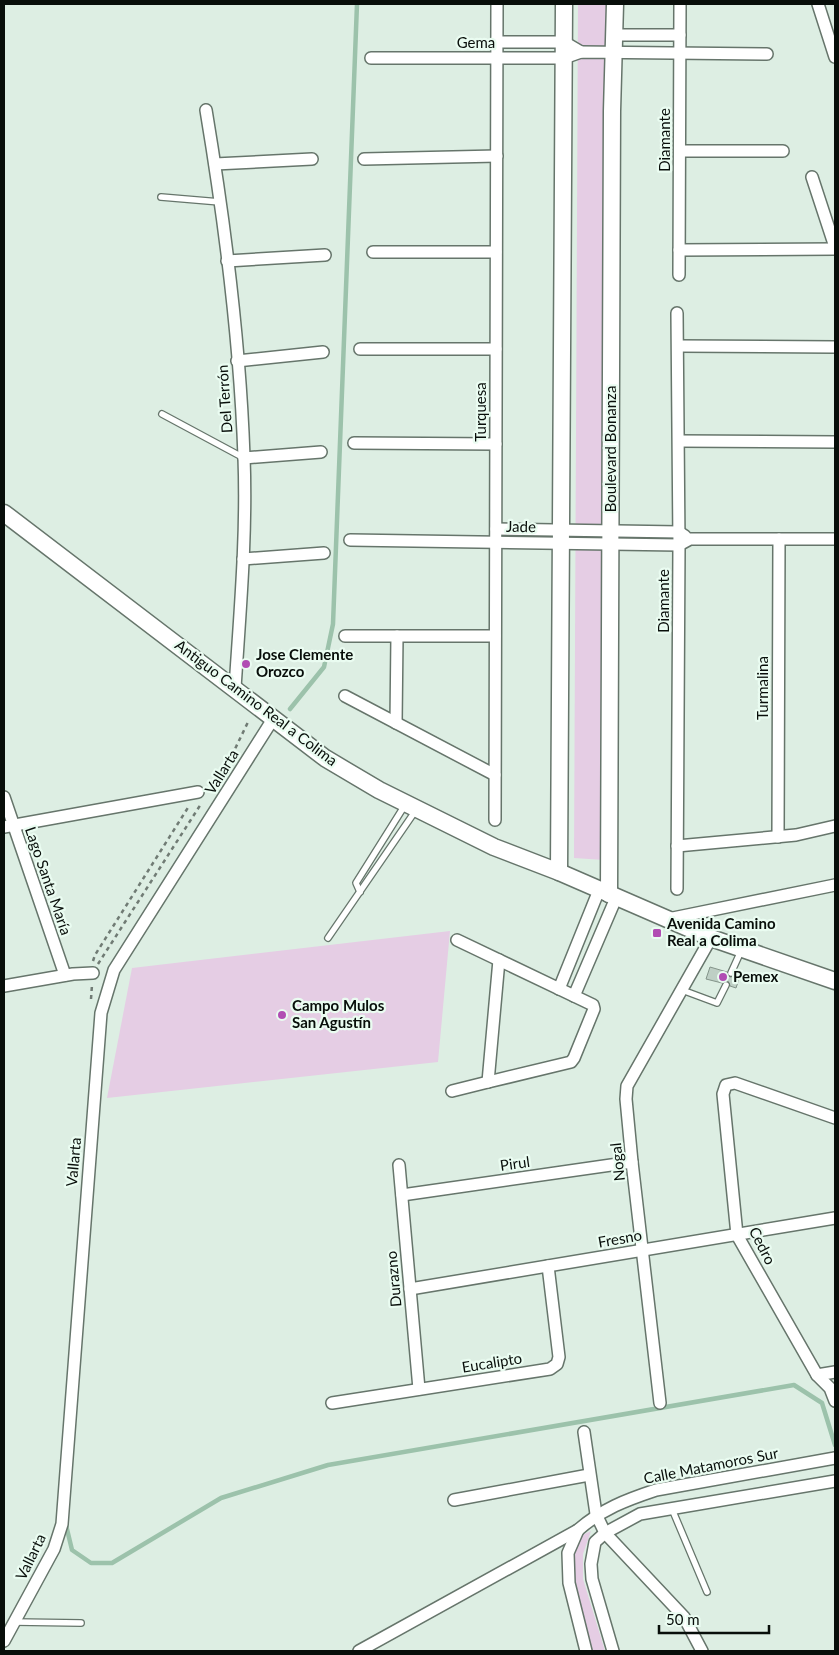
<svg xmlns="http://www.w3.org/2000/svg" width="839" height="1655" font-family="Lato,sans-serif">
<rect width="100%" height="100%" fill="#ddeee3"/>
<g fill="#e5cde4">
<path d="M578,4H609L604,860L574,858Z"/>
<path d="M450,931L438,1062L107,1098L132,968Z"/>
<path d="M591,1531L583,1554V1579L605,1651H592L572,1581V1555L578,1537Z"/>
</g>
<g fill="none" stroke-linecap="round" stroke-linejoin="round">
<g stroke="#9cc2ab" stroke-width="4.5">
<path d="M290,709L324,667L333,624L357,4"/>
<path d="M66,1525L72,1550L91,1563H112L221,1498L328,1465L794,1385L822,1403L835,1445"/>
</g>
</g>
<path fill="#becfc5" stroke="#84948a" d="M710,967L727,972L730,977L735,974L740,976L736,988L730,986L728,981L722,983L706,979Z"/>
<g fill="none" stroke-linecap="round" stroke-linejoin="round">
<defs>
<g id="lane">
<path d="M161,197L220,202"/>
<path d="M162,414L244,458"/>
<path d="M360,892L356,883L405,805"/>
<path d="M328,938L416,810"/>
<path d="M731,973L741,951"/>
<path d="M682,990L717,1003L726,985"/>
<path d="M672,1509L707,1592"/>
<path d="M15,1622L81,1623"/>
</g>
<g id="street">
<path d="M818,4L835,57"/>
<path d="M614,35H680"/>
<path d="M497,42H564L581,52"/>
<path d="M371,58H564L581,52L767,54"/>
<path d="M206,110C225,224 240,341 244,457C247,534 240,611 235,688"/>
<path d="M680,151H783"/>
<path d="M364,159L497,156"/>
<path d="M215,164L312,159"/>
<path d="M812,177L835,247"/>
<path d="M679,250L835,249"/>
<path d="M373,252H496"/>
<path d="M227,261L325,255"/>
<path d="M679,275L680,4"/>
<path d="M679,346L835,347"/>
<path d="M360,349H496"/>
<path d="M237,361L323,352"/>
<path d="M679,441L835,442"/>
<path d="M354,443L496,444"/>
<path d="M244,458L321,452"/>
<path d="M496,529L679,532L685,536"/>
<path d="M350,540L679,545L690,539H835"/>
<path d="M243,559L324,553"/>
<path d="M345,636H495"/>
<path d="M345,696L495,775"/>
<path d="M396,723L397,636"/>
<path d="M4,797L65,975"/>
<path d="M495,820L497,4"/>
<path d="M4,827L198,792"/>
<path d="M778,837L779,539"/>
<path d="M677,846L796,835L835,826"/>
<path d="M677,889L679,545L677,313"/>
<path d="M668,919L835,885"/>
<path d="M457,940L593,1005L594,1009L574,1058L571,1062L488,1082"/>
<path d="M4,986L73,974L93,973"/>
<path d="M559,989L599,890"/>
<path d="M574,996L616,898"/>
<path d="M452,1091L488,1082L499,960"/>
<path d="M835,1118L735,1083L726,1085L723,1094L737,1235L817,1375L830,1388L835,1401"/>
<path d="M399,1165L419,1389"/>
<path d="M402,1195L632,1162"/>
<path d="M410,1289L835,1218"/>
<path d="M817,1375L835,1372"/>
<path d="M332,1403L550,1369L557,1364L559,1357L548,1266"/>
<path d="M660,1403L632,1162L626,1099L627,1086L711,938"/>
<path d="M584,1432L596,1514L605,1533L684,1617L702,1651"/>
<path d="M454,1500L589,1475"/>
<path d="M578,1530L568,1553L569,1583L586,1651"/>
<path d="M4,1641L54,1549L62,1524L101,1013L114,970L273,719"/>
<path d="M359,1651L578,1530C602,1509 626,1500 656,1490L835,1458"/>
<path d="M613,1651L592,1579L591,1564L595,1542L605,1533L640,1514L835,1481"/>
</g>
<g id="secondary">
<path d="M4,513L325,758L379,790L494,847L559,872L711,938L835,981"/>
<path d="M559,872L564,4"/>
<path d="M609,894L612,111L615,4"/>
</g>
</defs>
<use href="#lane" stroke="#66756b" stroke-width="8"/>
<use href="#street" stroke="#66756b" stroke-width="14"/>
<use href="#secondary" stroke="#66756b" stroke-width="19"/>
<g stroke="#707b74" stroke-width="2.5" stroke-dasharray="4 4" stroke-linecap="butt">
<path d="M210,789L234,751L249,720"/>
<path d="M93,961L95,955L189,806"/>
<path d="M98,964L201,804"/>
<path d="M91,999L92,985"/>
</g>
<use href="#lane" stroke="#fff" stroke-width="5.5"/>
<use href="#street" stroke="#fff" stroke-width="11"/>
<use href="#secondary" stroke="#fff" stroke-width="16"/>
</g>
<g fill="#b14db3" stroke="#eafcf1" stroke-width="2">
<circle cx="246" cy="664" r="5"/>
<rect x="652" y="928" width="10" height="10" rx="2.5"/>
<circle cx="723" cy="977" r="5"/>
<circle cx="282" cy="1015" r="5"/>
</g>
<g text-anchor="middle" stroke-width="4.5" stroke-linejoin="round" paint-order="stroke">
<g font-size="15" fill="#080e0a" stroke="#eafcf1">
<text x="476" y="48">Gema</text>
<text transform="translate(665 140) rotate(-90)" y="5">Diamante</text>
<text transform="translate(225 399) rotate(-94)" y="5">Del Terrón</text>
<text transform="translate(481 412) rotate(-90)" y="5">Turquesa</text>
<text transform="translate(611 449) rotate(-90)" y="5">Boulevard Bonanza</text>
<text transform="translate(521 527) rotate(1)" y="5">Jade</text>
<text transform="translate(664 601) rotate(-90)" y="5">Diamante</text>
<text transform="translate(763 688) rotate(-90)" y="5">Turmalina</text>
<text transform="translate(256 703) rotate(37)" y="5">Antiguo Camino Real a Colima</text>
<text transform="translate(222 772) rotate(-58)" y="5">Vallarta</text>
<text transform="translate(48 881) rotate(71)" y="5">Lago Santa María</text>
<text transform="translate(74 1162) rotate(-85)" y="5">Vallarta</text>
<text transform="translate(618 1162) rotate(-96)" y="5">Nogal</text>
<text transform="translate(515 1164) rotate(-8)" y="5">Pirul</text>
<text transform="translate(620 1239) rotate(-10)" y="5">Fresno</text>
<text transform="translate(762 1246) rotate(63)" y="5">Cedro</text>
<text transform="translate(394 1279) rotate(-95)" y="5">Durazno</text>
<text transform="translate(492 1363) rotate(-9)" y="5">Eucalipto</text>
<text transform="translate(711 1466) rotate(-11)" y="5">Calle Matamoros Sur</text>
<text transform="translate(31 1557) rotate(-64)" y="5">Vallarta</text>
</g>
<g font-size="15" font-weight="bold" fill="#080e0a" stroke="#eafcf1" text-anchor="start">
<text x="256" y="660">Jose Clemente<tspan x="256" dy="17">Orozco</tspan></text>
<text x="667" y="929">Avenida Camino<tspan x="667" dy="17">Real a Colima</tspan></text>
<text x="733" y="982">Pemex</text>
<text x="292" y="1011">Campo Mulos<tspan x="292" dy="17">San Agustín</tspan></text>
</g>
</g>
<rect width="839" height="1655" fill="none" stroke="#080e0a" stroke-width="10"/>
<path d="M659 1625v8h110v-8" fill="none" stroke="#080e0a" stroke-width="2.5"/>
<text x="666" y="1625" font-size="15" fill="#080e0a" stroke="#eafcf1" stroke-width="4" paint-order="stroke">50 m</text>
</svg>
